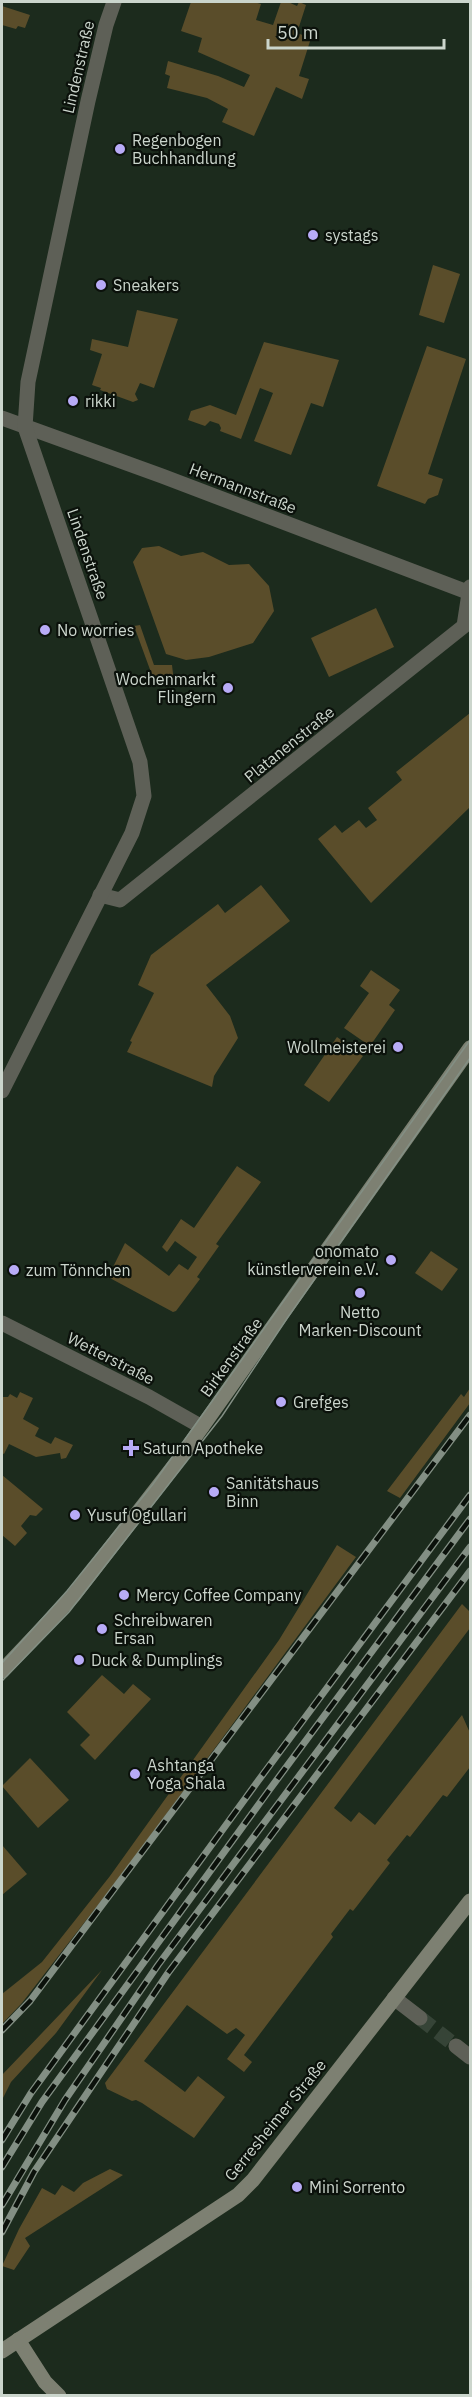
<svg xmlns="http://www.w3.org/2000/svg" width="472" height="2397" font-family="'IBM Plex Sans',sans-serif">
<rect width="100%" height="100%" fill="#1c2b1d"/>
<g fill="#5a4d2a">
<path d="M191,2H254L261,4L256,20L273,25L281,2H288L297,6L299,2L306,5L297,33L311,38L299,76L309,79L302,99L276,87L254,136L222,122L228,109L207,98L167,88L170,76L165,74L168,61L218,76L244,87L250,75L198,52L202,38L181,31Z"/>
<path d="M2,6L30,15L25,28L18,26L16,29L2,25Z"/>
<path d="M433,265L460,274L444,323L419,315Z"/>
<path d="M137,310L178,319L154,388L140,383L135,394L138,400L133,402L100,390L101,388L92,385L102,354L90,350L92,339L128,347Z"/>
<path d="M264,342L339,360L323,407L311,403L291,455L254,441L273,393L260,388L241,439L220,431L221,428L219,424L210,421L205,426L188,420L191,411L210,405L236,415Z"/>
<path d="M427,346L466,359L428,474L443,479L438,495L428,499L425,504L377,486Z"/>
<path d="M159,546L181,556L203,552L229,565L249,564L269,586L274,611L253,643L209,657L186,660L166,654L133,562L142,548Z"/>
<path d="M376,608L394,647L329,677L311,638Z"/>
<path d="M140,625L154,665H172L174,682L156,686L134,626Z"/>
<path d="M470,713V807L371,903L318,839L335,825L342,833L359,820L366,828L377,820L368,808L402,780L396,772Z"/>
<path d="M261,885L290,921L206,985L230,1016L238,1038L214,1076L212,1087L127,1052L132,1042L130,1041L154,993L138,985L151,955L218,904L225,913Z"/>
<path d="M371,970L400,990L389,1005L395,1010L370,1046L344,1028L369,993L360,986Z"/>
<path d="M337,1037L363,1056L329,1102L304,1085Z"/>
<path d="M237,1166L261,1182L216,1244L219,1246L197,1277L200,1279L176,1311L173,1312L108,1277L125,1243L169,1276L179,1264L188,1270L197,1257L175,1241L167,1252L162,1247L181,1219L194,1228Z"/>
<path d="M431,1251L458,1269L442,1291L415,1273Z"/>
<path d="M470,1388V1403L400,1498L387,1491L461,1394L464,1397Z"/>
<path d="M20,1392L33,1398L23,1419L39,1428L35,1436L51,1444L55,1437L73,1445L66,1458L61,1459L60,1453L36,1457L9,1444L4,1454L2,1453V1397H8L10,1394L17,1398Z"/>
<path d="M2,1475L43,1509L36,1516L30,1515L21,1526L27,1533L15,1546L2,1535Z"/>
<path d="M337,1545L356,1557L125,1870L22,2003L2,2024V1994L42,1962L110,1876L279,1640Z"/>
<path d="M462,1604L470,1612V1628L334,1808L351,1822L359,1812L375,1825L462,1715L470,1733V1767L447,1797L443,1795L410,1837L407,1835L387,1860L390,1863L357,1906L353,1911L350,1909L331,1934L333,1937L244,2055L252,2062L244,2072L227,2059L245,2035L236,2028L227,2034L187,2005L144,2061L185,2092L198,2076L225,2097L194,2138L142,2103L136,2100L132,2101L107,2089L105,2083Z"/>
<path d="M102,1675L124,1694L133,1684L151,1699L95,1760L80,1745L90,1735L67,1712Z"/>
<path d="M30,1758L69,1800L38,1828L2,1786Z"/>
<path d="M2,1845L27,1874L2,1895Z"/>
<path d="M102,1970L56,2033L11,2082L2,2100V2075Z"/>
<path d="M110,2169L123,2175L25,2238L30,2246L14,2270L2,2266L19,2229L42,2188L55,2195L62,2185L74,2192L83,2183Z"/>
</g>
<g fill="none" stroke-linecap="round" stroke-linejoin="round">
<path stroke="#364437" stroke-width="15" stroke-dasharray="15 8" stroke-linecap="butt" d="M420,2018L456,2046"/>
<g stroke="#5e6057" stroke-width="15">
<path d="M2,418L162,476L470,593"/>
<path d="M100,895L120,900L464,626L470,587"/>
<path d="M2,1091L132,833L144,796L140,762L25,427L28,382L88,101L106,25L114,2"/>
<path d="M2,1323L149,1397L202,1427"/>
<path d="M394,1998L420,2018"/>
<path d="M456,2046L470,2057"/>
</g>
<g stroke="#7d8072" stroke-width="15">
<path d="M2,1671L74,1595L180,1458L470,1048"/>
<path d="M18,2340L45,2382L59,2396"/>
<path d="M2,2351L238,2195L253,2180L470,1901"/>
</g>
<g stroke="#838f84" stroke-width="1.5">
<path d="M2,1663L67,1591L153,1484L470,1040"/>
<path d="M2,1681L69,1612L222,1416L288,1317L470,1058"/>
</g>
<defs>
<g id="rail">
<path d="M2,2030L30,2001L470,1415"/>
<path d="M2,2140L31,2093L258,1781L470,1495"/>
<path d="M2,2167L42,2102L270,1789L470,1519"/>
<path d="M2,2205L65,2100L158,1965L470,1547"/>
<path d="M2,2232L34,2172L168,1973L470,1571"/>
</g>
</defs>
<use href="#rail" stroke="#838f84" stroke-width="7"/>
<use href="#rail" stroke="#0b110b" stroke-width="4.5" stroke-dasharray="14" stroke-linecap="butt"/>
</g>
<g fill="#b8abf7" stroke="#0b110b" stroke-width="2">
<circle cx="120" cy="149" r="6"/>
<circle cx="313" cy="235" r="6"/>
<circle cx="101" cy="285" r="6"/>
<circle cx="73" cy="401" r="6"/>
<circle cx="45" cy="630" r="6"/>
<circle cx="228" cy="688" r="6"/>
<circle cx="398" cy="1047" r="6"/>
<circle cx="391" cy="1260" r="6"/>
<circle cx="14" cy="1270" r="6"/>
<circle cx="360" cy="1293" r="6"/>
<circle cx="281" cy="1402" r="6"/>
<path d="M128 1439h6v6h6v6h-6v6h-6v-6h-6v-6h6z"/>
<circle cx="214" cy="1492" r="6"/>
<circle cx="75" cy="1515" r="6"/>
<circle cx="124" cy="1595" r="6"/>
<circle cx="102" cy="1629" r="6"/>
<circle cx="79" cy="1660" r="6"/>
<circle cx="135" cy="1774" r="6"/>
<circle cx="297" cy="2187" r="6"/>
</g>
<g text-anchor="middle" stroke-width="4.5" stroke-linejoin="round" paint-order="stroke">
<g font-size="16" fill="#cbd5cc" stroke="#0b110b">
<text transform="translate(78 67) rotate(-77)" y="6">Lindenstraße</text>
<text transform="translate(243 488) rotate(21)" y="6">Hermannstraße</text>
<text transform="translate(88 554) rotate(71)" y="6">Lindenstraße</text>
<text transform="translate(289 744) rotate(-39)" y="6">Platanenstraße</text>
<text transform="translate(231 1357) rotate(-54)" y="6">Birkenstraße</text>
<text transform="translate(111 1358) rotate(27)" y="6">Wetterstraße</text>
<text transform="translate(275 2120) rotate(-51)" y="6">Gerresheimer Straße</text>
</g>
<g font-size="16" fill="#cbd5cc" stroke="#0b110b" text-anchor="start">
<text x="132" y="146">Regenbogen<tspan x="132" dy="18">Buchhandlung</tspan></text>
<text x="325" y="241">systags</text>
<text x="113" y="291">Sneakers</text>
<text x="85" y="407">rikki</text>
<text x="57" y="636">No worries</text>
<text x="216" y="685" text-anchor="end">Wochenmarkt<tspan x="216" dy="18">Flingern</tspan></text>
<text x="386" y="1053" text-anchor="end">Wollmeisterei</text>
<text x="379" y="1257" text-anchor="end">onomato<tspan x="379" dy="18">künstlerverein e.V.</tspan></text>
<text x="26" y="1276">zum Tönnchen</text>
<text x="360" y="1318" text-anchor="middle">Netto<tspan x="360" dy="18">Marken-Discount</tspan></text>
<text x="293" y="1408">Grefges</text>
<text x="143" y="1454">Saturn Apotheke</text>
<text x="226" y="1489">Sanitätshaus<tspan x="226" dy="18">Binn</tspan></text>
<text x="87" y="1521">Yusuf Ogullari</text>
<text x="136" y="1601">Mercy Coffee Company</text>
<text x="114" y="1626">Schreibwaren<tspan x="114" dy="18">Ersan</tspan></text>
<text x="91" y="1666">Duck &amp; Dumplings</text>
<text x="147" y="1771">Ashtanga<tspan x="147" dy="18">Yoga Shala</tspan></text>
<text x="309" y="2193">Mini Sorrento</text>
</g>
</g>
<rect width="472" height="2397" fill="none" stroke="#cbd5cc" stroke-width="6"/>
<path d="M268 39v9h176v-9" fill="none" stroke="#cbd5cc" stroke-width="3"/>
<text x="277" y="39" font-size="18" fill="#cbd5cc" stroke="#0b110b" stroke-width="4.5" paint-order="stroke">50 m</text>
</svg>
